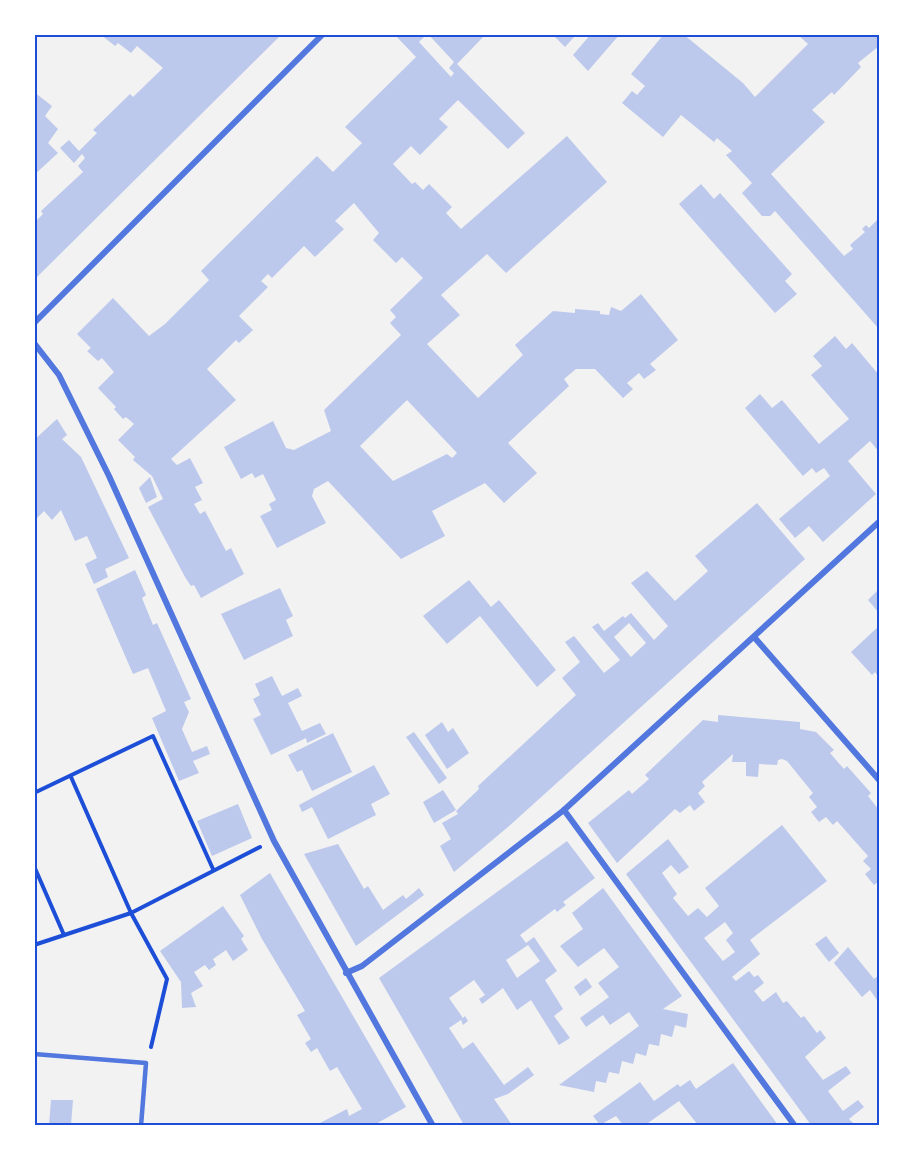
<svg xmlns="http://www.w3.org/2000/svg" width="914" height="1160" font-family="'Asap Condensed',sans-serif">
<rect width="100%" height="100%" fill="#f2f2f2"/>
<g fill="#bdc9ec" fill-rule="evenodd">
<path d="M100,34H282L34,280V223L43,214L41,211L83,172L78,166L85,158L82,154L74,163L60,148L69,140L79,151L97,133L93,130L130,94L133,97L163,68L137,46L131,53L118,43L115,46Z"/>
<path d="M394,34H427L419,42L451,77L454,73L449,68L454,62L428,34H486L457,64L525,133L508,149L458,100L439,119L448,127L420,155L411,146L393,164L412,184L415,182L423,190L429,184L452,207L446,213L461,229L567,136L607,182L506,273L487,254L441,295L460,315L427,344L478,398L523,355L515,345L553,311L575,313V309L600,311V314L609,315L611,307L621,311L641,294L678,340L650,364L656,370L644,379L639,373L627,383L633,389L623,398L595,369H576L564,379L569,386L508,443L537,473L504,503L485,483L432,511L445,536L401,559L328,481L314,489L312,496L326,523L277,548L260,516L272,510L269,504L276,500L263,474L255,478L252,473L241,479L224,447L273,421L286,448L294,450L331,431L324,410L401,335L390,323L396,317L390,310L423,278L402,257L396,263L373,240L379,233L354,203L335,221L344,229L315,257L304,246L272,278L268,274L261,281L268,287L239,316L253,330L239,343L236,340L207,369L236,400L171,459L177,465L190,458L203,483L195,487L202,500L194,504L200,514L205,511L226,551L231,548L244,574L201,598L194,585L191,586L185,577L148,507L163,499L152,476L133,460L135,457L118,440L134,424L126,417L123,419L114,409L116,407L98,388L114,372L102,358L98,361L87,351L91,348L77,334L113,298L149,336L165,324L209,280L201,271L317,156L333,172L362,143L345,127L416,57ZM407,400L457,453L452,458L447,454L393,481L360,446Z"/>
<path d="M552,34H573L575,36L565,47Z"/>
<path d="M591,34H620L588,71L573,55Z"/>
<path d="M664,34H683L743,83L755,97L808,44L797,34H879V46L858,63L861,67L834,95L832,92L812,110L825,122L771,174L844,256L853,249L850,245L865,232L862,229L866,225L869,228L879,218V329L775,211L770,216H762L742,193L752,183L726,155L732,151L717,138L714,142L681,115L663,137L622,103L632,91L637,95L645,86L631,74Z"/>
<path d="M34,92L52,106L45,116L58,129L48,143L58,153L34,175Z"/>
<path d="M701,184L714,199L720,193L792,274L785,281L797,294L775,313L679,204Z"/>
<path d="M835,336L846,349L852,343L879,375V452L870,441L848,461L876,494L823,542L809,526L795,538L779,519L830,476L824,468L816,473L812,468L803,476L745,408L760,394L772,408L782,400L819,444L849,419L811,375L822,366L813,356Z"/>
<path d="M57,419L67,435L62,439L81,457L129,558L105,569L108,577L94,584L85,564L97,558L87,536L75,541L61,510L52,520L44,511L34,521V440Z"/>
<path d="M150,477L157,497L146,503L139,488Z"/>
<path d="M757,503L805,559L508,827L454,872L440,846L451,839L442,823L458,814L456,811L479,789L478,786L576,695L562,678L580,662L565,642L574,636L604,673L620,660L592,627L598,623L604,631L623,616L625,618L631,613L654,640L668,626L631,583L647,571L675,601L708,571L695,556ZM629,623L646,643L631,657L614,637Z"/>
<path d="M135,570L146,595L142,598L153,625L157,623L191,699L184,702L189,712L182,729L192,752L207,746L210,754L193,761L199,773L179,781L152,718L166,711L148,668L133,674L96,589Z"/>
<path d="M469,580L491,607L499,600L556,670L537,687L480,616L447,644L423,616Z"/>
<path d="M280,588L293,616L286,620L293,636L244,660L221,614Z"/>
<path d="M879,589V613L868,600Z"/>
<path d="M879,626V678L875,672L872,675L851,652Z"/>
<path d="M272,676L282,696L298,688L302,696L288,703L302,731L320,723L326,734L307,743L306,738L271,755L253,719L261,715L253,699L260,695L255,684Z"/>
<path d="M718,715L800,722V729L816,732L834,750L830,753L844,769L847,766L871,793L868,796L879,810V881L874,885L865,874L871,869L863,861L868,856L837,821L833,825L826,817L819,822L811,812L817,807L809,797L813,793L787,761L782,759L778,760L777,765L759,764L758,777L746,776V762H732L733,754L702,782L705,786L698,793L705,802L694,811L690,805L680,813L675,809L617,863L588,823L629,790L632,794L649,779L645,775L703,720L718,722Z"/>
<path d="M442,722L448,732L453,728L469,753L447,769L425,735Z"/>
<path d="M414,732L447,778L439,784L406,737Z"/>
<path d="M333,733L352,772L312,791L302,770L297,772L288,755Z"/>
<path d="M374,765L390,794L371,804L376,815L328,839L312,807L302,812L299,805Z"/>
<path d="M443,790L456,810L434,823L423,802Z"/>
<path d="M238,804L252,838L212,856L197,821Z"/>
<path d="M782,825L827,881L750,940L760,954L732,977L736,981L749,971L754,977L758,975L764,983L754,991L763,1002L776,992L783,1003L787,1001L801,1018L804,1016L817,1033L820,1030L826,1038L805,1057L823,1080L846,1066L851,1073L828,1091L843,1111L858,1100L864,1107L849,1119L855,1125H811L626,874L668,839L689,867L679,874L671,865L662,873L677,894L673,898L688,916L698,908L707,917L719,906L705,888ZM725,922L733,933L726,940L735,952L723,961L704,938Z"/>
<path d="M567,841L595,878L563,902L566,905L557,912L555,909L520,935L526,943L534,937L557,971L545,980L563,1009L554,1016L570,1038L559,1045L531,1000L517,1010L503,988L482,1004L479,999L485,995L474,980L449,998L463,1018L465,1016L468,1021L463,1025L461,1020L449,1028L463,1049L473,1042L504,1085L528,1067L534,1075L508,1094L494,1099L512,1125H464L379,978ZM528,945L540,961L517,978L506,960Z"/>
<path d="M338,844L364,889L368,886L383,910L403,895L406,899L419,888L424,895L356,946L304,854Z"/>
<path d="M270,873L406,1107L374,1125H316L347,1109L349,1116L362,1109L337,1067L330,1071L317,1048L311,1052L305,1043L311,1039L297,1015L305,1011L262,939L240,895Z"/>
<path d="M603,888L682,996L663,1009L688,1014L686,1028L675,1025L672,1037L661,1034L659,1046L649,1044L646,1056L636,1053L633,1064L622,1061L619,1074L609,1072L606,1083L596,1081L594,1092L559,1085L639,1026L629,1012L610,1025L603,1015L586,1027L580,1018L609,997L598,983L619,967L604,948L578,967L560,946L583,929L572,913Z"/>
<path d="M223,906L244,936L241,939L248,950L233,961L226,950L213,959L216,965L209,970L205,965L194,972L203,986L191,993L196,1007L182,1008L181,982L160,951Z"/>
<path d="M826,936L839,953L829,962L815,944Z"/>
<path d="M848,947L874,979L879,975L877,1000L870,990L862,997L834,963Z"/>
<path d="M586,978L592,987L580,996L574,987Z"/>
<path d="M733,1063L778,1125H698L679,1101L648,1123L649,1125H623L616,1116L600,1125L593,1116L640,1082L654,1101L678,1084L680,1087L690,1080L696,1089Z"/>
<path d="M51,1100H73L71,1125H49Z"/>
</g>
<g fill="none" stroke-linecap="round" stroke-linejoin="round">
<g stroke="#1d4ed8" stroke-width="4">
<path d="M34,793L153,736L213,869"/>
<path d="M34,866L64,935"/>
<path d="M34,945L131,913L71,777"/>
<path d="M151,1047L167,979L131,913L260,847"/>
</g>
<path stroke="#5277de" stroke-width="4.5" d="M34,1054L146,1063L141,1126"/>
<g stroke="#5277de" stroke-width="6">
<path d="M34,323L323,34"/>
<path d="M34,343L59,375L109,476L274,841L433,1126"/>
<path d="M754,637L880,781"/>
<path d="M564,810L795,1126"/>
<path d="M346,973L362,966L564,810L880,521"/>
</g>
</g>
<rect width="914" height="1160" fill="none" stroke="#ffffff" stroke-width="72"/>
<rect x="36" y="36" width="842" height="1088" fill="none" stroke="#1d4ed8" stroke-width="2"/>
</svg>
